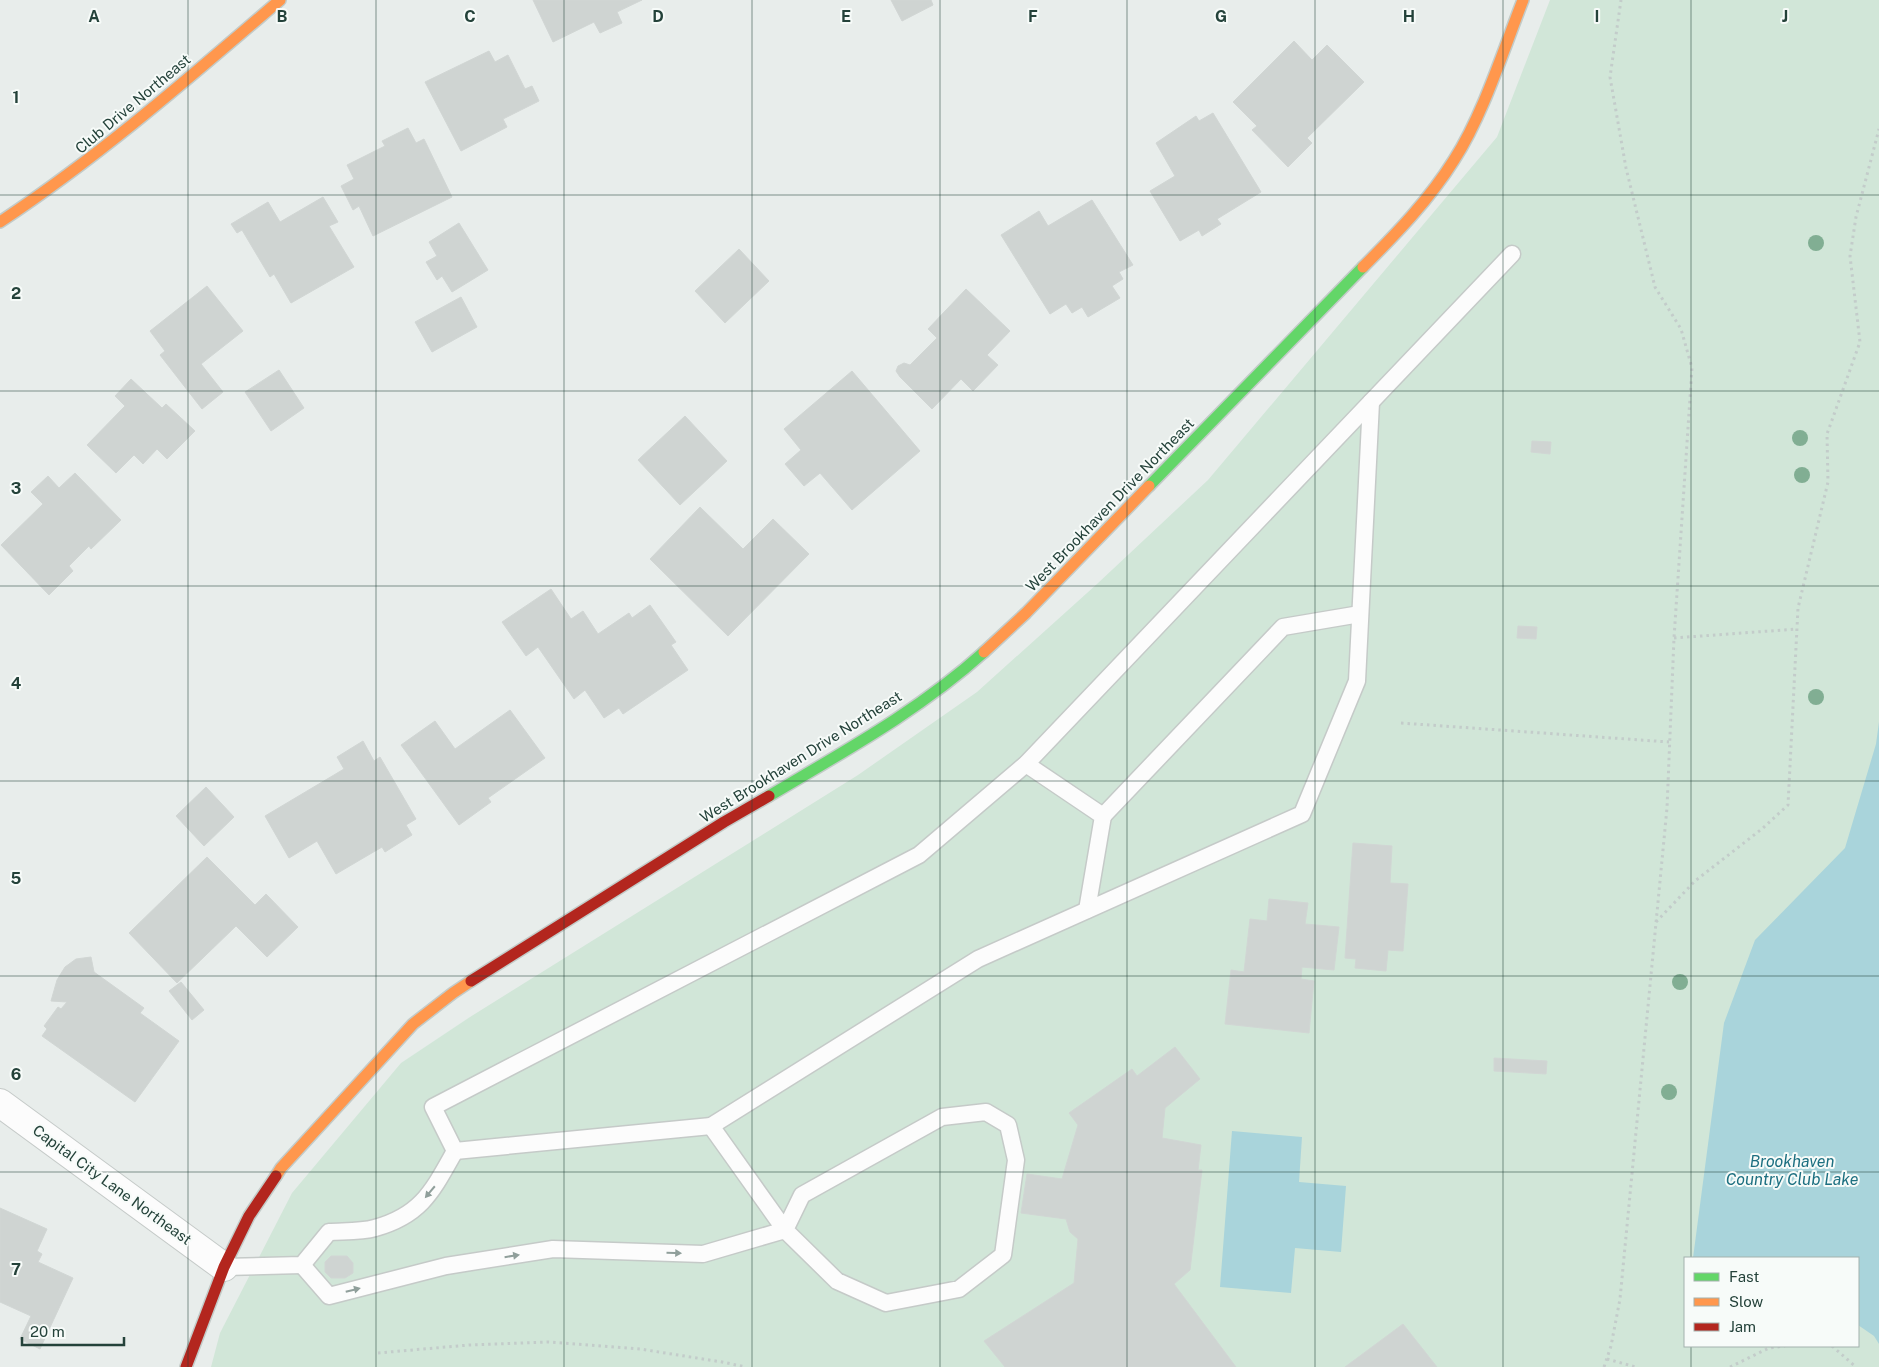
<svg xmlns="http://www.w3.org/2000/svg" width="1879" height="1367" font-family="'Public Sans',sans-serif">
<rect width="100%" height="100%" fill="#e8edeb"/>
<path fill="#d1e6d8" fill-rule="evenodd" d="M1550,0H1879V1367H211L220,1333L292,1193L401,1063L470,1017L858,775L977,692L1097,584L1208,480L1497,137ZM1685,1258H1858V1346H1685Z"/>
<g fill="#a9d4db">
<path d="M1879,722V1344L1874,1336L1858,1325V1258H1693L1724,1023L1755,940L1845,848L1876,744Z"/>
<path d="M1232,1131L1302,1137L1299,1182L1346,1186L1341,1252L1295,1248L1291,1293L1220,1287Z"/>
</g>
<g fill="#cfd4d2" stroke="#d1d6d4">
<path d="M533,0H642L617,12L622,23L600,33L594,22L553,42Z"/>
<path d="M891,0H931L933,5L902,21Z"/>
<path d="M1294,41L1312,60L1327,45L1364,82L1307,138L1312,143L1288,167L1252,130L1257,126L1233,102Z"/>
<path d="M489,51L495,62L508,55L525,89L532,86L539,101L503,119L507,127L461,151L425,82Z"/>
<path d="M1213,113L1261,192L1217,219L1221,224L1202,236L1199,230L1180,241L1150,191L1175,176L1156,143L1196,116L1199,121Z"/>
<path d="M408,128L416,143L424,139L452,197L373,236L359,206L353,210L341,186L354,179L347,165L385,146L382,141Z"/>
<path d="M323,197L338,222L329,226L354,267L291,303L274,274L270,277L242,230L237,233L231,224L268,202L280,222Z"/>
<path d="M1092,200L1133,265L1119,272L1123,279L1112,286L1120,298L1088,317L1082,307L1072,313L1066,304L1050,314L1001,235L1039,211L1048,226Z"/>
<path d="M459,223L488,270L452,292L442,276L437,280L426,262L437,256L429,242Z"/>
<path d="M739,249L769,281L725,323L695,291Z"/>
<path d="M207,286L243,331L201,364L223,392L202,409L160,355L165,351L150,331Z"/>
<path d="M966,289L1010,331L987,355L998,365L973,391L961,379L932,409L900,377L896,371L898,366L904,363L910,365L937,338L928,329Z"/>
<path d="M461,297L477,327L432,352L415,322Z"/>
<path d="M279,370L304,408L271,431L245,392Z"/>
<path d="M852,371L920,451L852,510L820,473L804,486L785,464L801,450L784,429Z"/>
<path d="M131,379L162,408L166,404L195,431L167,459L157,449L143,464L134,455L116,473L87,445L125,406L115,396Z"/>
<path d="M685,416L727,461L680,505L638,460Z"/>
<path d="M1532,441L1551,442L1550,454L1531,452Z"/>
<path d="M75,473L121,520L91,549L89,546L69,566L73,571L49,595L1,545L43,504L31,492L48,476L59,488Z"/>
<path d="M700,507L743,549L773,519L809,554L728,636L650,559Z"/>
<path d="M551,589L571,619L583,611L598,634L629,613L632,618L650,605L676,642L671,645L688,670L623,714L619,708L604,718L585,690L574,699L538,647L526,656L502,622Z"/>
<path d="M1518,626L1537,627L1536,639L1517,638Z"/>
<path d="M510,710L545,758L488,798L491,802L459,825L401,745L435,721L455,749Z"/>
<path d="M363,741L374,761L380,757L416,819L406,825L412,835L385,852L382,847L336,874L317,841L289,858L265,816L344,769L337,757Z"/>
<path d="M206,787L234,817L204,846L176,816Z"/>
<path d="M1353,843L1392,846L1390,883L1408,884L1403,951L1388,950L1386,971L1355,968L1356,959L1345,958Z"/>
<path d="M207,857L255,905L266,894L298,927L267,957L236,926L177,983L129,933Z"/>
<path d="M1269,899L1308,903L1305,924L1339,927L1334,970L1302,967L1301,979L1314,981L1309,1033L1225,1024L1231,970L1244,972L1250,919L1267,921Z"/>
<path d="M91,957L94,972L144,1008L140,1013L179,1041L135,1102L42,1036L47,1029L44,1026L58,1007L61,1009L67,1002L51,1001L57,980L65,967L76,959Z"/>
<path d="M181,982L204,1010L192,1020L169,991Z"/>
<path d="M1175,1047L1200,1079L1165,1108L1162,1138L1201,1145L1198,1170H1202L1190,1270L1174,1284L1236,1367H1005L984,1341L1074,1283L1078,1239L1070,1232L1066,1219L1021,1213L1027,1174L1062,1179L1078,1125L1069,1113L1132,1069L1137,1076Z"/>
<path d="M1494,1058L1547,1061L1546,1074L1494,1071Z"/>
<path d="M0,1208L47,1229L37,1251L42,1254L38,1262L73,1278L40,1349L20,1339L31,1316L0,1302Z"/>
<path d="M331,1256H347L353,1263V1273L345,1278H331L325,1272V1262Z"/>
<path d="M1403,1324L1437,1367H1345Z"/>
</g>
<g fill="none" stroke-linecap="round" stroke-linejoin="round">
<defs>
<g id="lane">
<path d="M1026,764L1103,816L1087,910"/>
<path d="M1103,816L1283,627L1360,614"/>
<path d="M455,1151L433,1107L919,855L1026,764L1512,254"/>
<path d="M455,1151L711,1126L978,959L1302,814L1357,681L1371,402"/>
<path d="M302,1265L329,1296L446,1266L553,1249L703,1254L785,1230L802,1195L942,1117L986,1112L1008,1125L1016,1160L1003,1255L959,1289L886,1303L837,1281L785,1230L711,1126"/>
<path d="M224,1267L302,1265L329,1232C344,1231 361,1232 375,1228C422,1215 433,1190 455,1151"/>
</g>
<path id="street" d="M0,1103L224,1267"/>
<g id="fast">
<path d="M1149,486L1363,267"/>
<path d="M769,796C843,752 920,710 984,652"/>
</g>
<g id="slow">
<path d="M0,222C100,156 189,78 280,0"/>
<path d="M1363,267C1396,234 1429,200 1454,160C1483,115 1503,51 1523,0"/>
<path d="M984,652L1026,613L1149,486"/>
<path d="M276,1176L281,1168L413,1024L453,993L471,981"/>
</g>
<g id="jam">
<path d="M471,981L724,822L769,796"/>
<path d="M186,1367L224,1267L249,1216L276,1176"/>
</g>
</defs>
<use href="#lane" stroke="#c5cac8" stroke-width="19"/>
<use href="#street" stroke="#c5cac8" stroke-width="30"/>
<use href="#fast" stroke="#c3cbc8" stroke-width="14"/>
<use href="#slow" stroke="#c3cbc8" stroke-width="14"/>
<use href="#jam" stroke="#c3cbc8" stroke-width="14"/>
<g stroke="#c3ccca" stroke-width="3" stroke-dasharray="2.5 4" stroke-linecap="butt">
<path d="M1674,638L1797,629"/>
<path d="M1401,723L1669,742"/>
<path d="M1656,922L1695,881L1763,828L1788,805L1798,608L1828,482L1827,434L1860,342L1850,256L1856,217L1879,129"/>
<path d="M1832,1346L1856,1367"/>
<path d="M378,1353L469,1345L549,1342L640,1349L722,1362L746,1367"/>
<path d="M1607,1359L1636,1367"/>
<path d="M1604,1367L1611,1346L1620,1299L1667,808L1674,638L1692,368L1681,329L1655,287L1626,168L1610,77L1621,0"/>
<path d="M1730,1367L1769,1348L1785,1346"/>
</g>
<use href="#lane" stroke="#fcfcfc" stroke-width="16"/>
<use href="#street" stroke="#fcfcfc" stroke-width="28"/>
<use href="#fast" stroke="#63d668" stroke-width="11"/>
<use href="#slow" stroke="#ff974d" stroke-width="11"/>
<use href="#jam" stroke="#b3261e" stroke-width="11"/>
</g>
<g fill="#81ae93">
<circle cx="1816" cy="243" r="8"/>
<circle cx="1800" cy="438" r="8"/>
<circle cx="1802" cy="475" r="8"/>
<circle cx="1816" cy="697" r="8"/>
<circle cx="1680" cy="982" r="8"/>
<circle cx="1669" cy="1092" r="8"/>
</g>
<defs><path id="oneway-solid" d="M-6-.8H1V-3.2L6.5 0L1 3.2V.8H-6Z" transform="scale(1.25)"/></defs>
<g fill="#909f9b">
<use href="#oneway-solid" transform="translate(430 1192) rotate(130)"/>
<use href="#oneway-solid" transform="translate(674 1253) rotate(2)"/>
<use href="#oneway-solid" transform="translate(512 1256) rotate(-9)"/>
<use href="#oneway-solid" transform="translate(353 1290) rotate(-14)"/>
</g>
<path fill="none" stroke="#24423a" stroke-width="1" stroke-opacity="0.55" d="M188,0V1367M376,0V1367M564,0V1367M752,0V1367M940,0V1367M1127,0V1367M1315,0V1367M1503,0V1367M1691,0V1258M0,195H1879M0,391H1879M0,586H1879M0,781H1879M0,976H1879M0,1172H1879M1691,1346V1367"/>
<g text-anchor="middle" stroke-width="4" stroke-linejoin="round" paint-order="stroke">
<g font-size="15" fill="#24423a" stroke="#f7fbf9">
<text transform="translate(133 104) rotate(-40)" y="5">Club Drive Northeast</text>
<text transform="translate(1110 505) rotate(-46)" y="5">West Brookhaven Drive Northeast</text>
<text transform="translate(801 757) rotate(-32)" y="5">West Brookhaven Drive Northeast</text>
<text transform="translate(112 1185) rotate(36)" y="5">Capital City Lane Northeast</text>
</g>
<g font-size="16" font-style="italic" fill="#1c6f80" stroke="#f7fbf9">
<text x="1792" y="1167">Brookhaven<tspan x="1792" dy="18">Country Club Lake</tspan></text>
</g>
</g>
<g font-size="16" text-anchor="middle" font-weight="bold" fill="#24423a" stroke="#f7fbf9" stroke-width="4" stroke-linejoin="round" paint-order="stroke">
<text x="94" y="22">A</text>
<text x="282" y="22">B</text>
<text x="470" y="22">C</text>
<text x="658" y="22">D</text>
<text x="846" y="22">E</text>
<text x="1033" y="22">F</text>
<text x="1221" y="22">G</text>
<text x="1409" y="22">H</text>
<text x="1597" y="22">I</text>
<text x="1785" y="22">J</text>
<text x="16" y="103">1</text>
<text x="16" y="299">2</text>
<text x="16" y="494">3</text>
<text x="16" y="689">4</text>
<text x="16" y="884">5</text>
<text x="16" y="1080">6</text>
<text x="16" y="1275">7</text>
</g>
<rect x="1684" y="1257" width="175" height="90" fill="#f7fbf9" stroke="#a3b1ad"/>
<rect x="1694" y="1273" width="25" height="8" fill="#63d668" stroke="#a3b1ad"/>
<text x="1729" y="1282" font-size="15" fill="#24423a">Fast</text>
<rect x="1694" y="1298" width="25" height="8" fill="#ff974d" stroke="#a3b1ad"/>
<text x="1729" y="1307" font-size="15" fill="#24423a">Slow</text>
<rect x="1694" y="1323" width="25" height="8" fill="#b3261e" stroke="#a3b1ad"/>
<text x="1729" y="1332" font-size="15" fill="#24423a">Jam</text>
<path d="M22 1337v8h102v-8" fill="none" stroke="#24423a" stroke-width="2.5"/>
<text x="30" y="1337" font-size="15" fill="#24423a" stroke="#f7fbf9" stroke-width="4" paint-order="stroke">20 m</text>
</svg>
